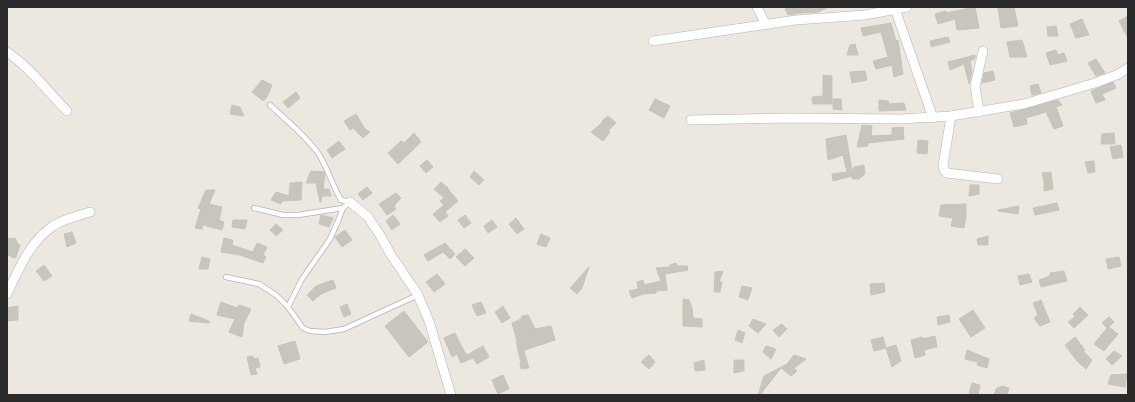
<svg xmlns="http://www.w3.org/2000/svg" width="1135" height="402" font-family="'Open Sans',sans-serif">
<rect width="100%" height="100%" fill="#ece8df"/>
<g fill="#c7c5be" stroke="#c7c4b8">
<path d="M791,7H829L818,12L807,13V12L788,15L785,9Z"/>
<path d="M975,7L979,28L957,30L955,19L938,24L935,14L946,11V13Z"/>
<path d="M1004,7H1014L1018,26L1001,28L998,8Z"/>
<path d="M1128,16V38L1119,21Z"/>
<path d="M1082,19L1089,35L1076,38L1070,24Z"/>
<path d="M891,23L896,41L898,40L903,74L894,77L892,65L876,69L873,61L888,57L881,32L863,36L861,28Z"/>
<path d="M1056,26L1058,36H1048L1047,27Z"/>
<path d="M948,37L950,42L931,47L930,41Z"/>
<path d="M1022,40L1027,57H1010L1007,42Z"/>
<path d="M855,44L858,55H847L850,45Z"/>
<path d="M1056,50L1058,55L1064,53L1067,61L1050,65L1046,53Z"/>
<path d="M975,55V59L970,61L972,72L969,84L964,64L950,70L948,62Z"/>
<path d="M1096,59L1105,73L1096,76L1088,63Z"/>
<path d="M865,71L867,80L852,83L850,72Z"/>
<path d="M993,71L995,80L982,83L984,73Z"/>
<path d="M823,75L832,76V104H813L812,97L823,96Z"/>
<path d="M262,80L272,85L267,97L263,101L252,92Z"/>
<path d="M1113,82L1116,88L1102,94L1105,100L1096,103L1091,91Z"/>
<path d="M1038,84L1041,93L1032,95L1030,86Z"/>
<path d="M296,92L300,98L288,108L283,102Z"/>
<path d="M655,99L670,106L664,118L649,110Z"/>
<path d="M833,99H841L842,110L833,109Z"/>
<path d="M879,100L888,101L889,104L904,103L906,110L879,111Z"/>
<path d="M1058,100L1062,105L1056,107L1063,126L1054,129L1046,112L1026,118L1027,124L1014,127L1010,113Z"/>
<path d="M232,105L240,107L244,116L230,114Z"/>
<path d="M356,114L365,129L370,132L363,138L353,128L350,130L344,121Z"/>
<path d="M608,116L616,123L608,131L610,132L603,141L591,132L603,122L602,121Z"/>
<path d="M862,125L872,126L871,136L892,135V128L903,127L904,139L868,143V146L857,147Z"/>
<path d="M414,133L421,142L398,164L388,153L401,141L404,143Z"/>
<path d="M1114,133L1115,144H1101L1102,134Z"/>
<path d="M846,135L852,171L854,167L864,165L865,174L859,179H852V176L833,181L832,174L847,172L843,155L828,160L826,139Z"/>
<path d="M918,140L928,141L927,154L917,153Z"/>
<path d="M339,141L345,149L332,158L327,150Z"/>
<path d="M1121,145L1123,157L1113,159L1110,147Z"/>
<path d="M427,160L433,167L426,173L420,166Z"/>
<path d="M1094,161L1095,172L1088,173L1085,162Z"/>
<path d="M311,171L324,172L325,175L323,189H329L331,196H322L321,202H320L316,183H306Z"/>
<path d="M474,171L484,180L479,185L470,177Z"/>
<path d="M1051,172L1053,189L1044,191V182L1042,173Z"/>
<path d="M302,182L301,200L282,201L281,204L271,200L276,192L289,196L290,183Z"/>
<path d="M441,182L448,188V189L458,201L445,212L448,216L440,222L433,214L444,205L440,201L444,198L434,189Z"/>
<path d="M970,185H979V194L969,196Z"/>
<path d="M367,187L372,193L363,200L358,194Z"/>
<path d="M206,190H215L209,204L222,207L219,220L224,222L222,230L203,225L202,229L195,228L201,209L198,208Z"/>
<path d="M396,193L401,198L394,206L396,209L387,215L379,204Z"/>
<path d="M1057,203L1059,210L1035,215L1033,208Z"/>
<path d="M966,204V216L964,228L951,226L953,218L939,216L941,205Z"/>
<path d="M1019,206L1018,214L998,211V210Z"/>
<path d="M321,215L333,218L329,227L319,224Z"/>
<path d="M393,215L400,224L392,230L386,221Z"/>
<path d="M465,215L471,223L464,228L458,220Z"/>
<path d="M516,218L524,229L517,234L509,224Z"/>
<path d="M233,220H247L245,229L232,227Z"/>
<path d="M492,220L497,227L488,233L484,226Z"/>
<path d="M276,224L283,230L276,236L270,230Z"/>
<path d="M345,230L352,240L342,247L335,237Z"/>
<path d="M72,232L76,243L67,247L64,234Z"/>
<path d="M541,234L550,238L546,247L537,244Z"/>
<path d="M988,236V245H978L977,239Z"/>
<path d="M15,238L18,244L20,245L16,257L14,258L7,254V239Z"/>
<path d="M224,238L233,240L232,245L253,252L257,243L267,247L263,255L266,257L263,263L240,255L221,252Z"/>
<path d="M445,243L455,254L450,259L443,252L428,261L424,255Z"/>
<path d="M465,249L474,258L465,266L456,257Z"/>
<path d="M202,257L210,259L208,269H199Z"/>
<path d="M1119,257L1121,266L1108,269L1106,259Z"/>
<path d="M676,263L677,266H687L688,270L665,274L667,290L656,291V293L643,294L632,298L629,291L638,289L637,282L643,280L644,285L661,281L656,268L670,267V265Z"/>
<path d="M44,265L52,276L44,281L36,271Z"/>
<path d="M589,267L582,288L577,294L570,288Z"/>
<path d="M723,271L719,282H722L720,292H714L715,272Z"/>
<path d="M1064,271L1067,281L1041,287L1039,280L1050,276V273Z"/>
<path d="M437,274L445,284L434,292L426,282Z"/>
<path d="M1029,274L1032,282L1020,285L1018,276Z"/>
<path d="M333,280L336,288L321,294L313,301L307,295L316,286Z"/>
<path d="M884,283L885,292L871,295L870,284Z"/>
<path d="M742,286L752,288L748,300L739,297Z"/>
<path d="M683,299L689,300L692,308L693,318L702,319V327L683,326Z"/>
<path d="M1041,300L1050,322L1040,326L1034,318L1038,315L1033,303Z"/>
<path d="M221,302L237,308L239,305L251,309L244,323L242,337L229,332L235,319L217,315Z"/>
<path d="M481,302L486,313L477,316L472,305Z"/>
<path d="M347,304L351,314L344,317L340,307Z"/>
<path d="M18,306V320L8,321L7,308Z"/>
<path d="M503,306L510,318L502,323L495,312Z"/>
<path d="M1080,307L1088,315L1074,328L1068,322L1075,317L1073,314Z"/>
<path d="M973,310L985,328L971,337L959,319Z"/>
<path d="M404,311L428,342L409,357L385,326Z"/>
<path d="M191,314L209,321V323L189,321Z"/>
<path d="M528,315L535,329L551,326L555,340L525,350L524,351L529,368L521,369L520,363H521L516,341H517L512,323L521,319L522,316Z"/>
<path d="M949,315L950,322L938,325L937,317Z"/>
<path d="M1109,317L1114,322L1109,327L1118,334L1104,351L1094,344L1107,328L1102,323Z"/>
<path d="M753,319L766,324L758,333L749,326Z"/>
<path d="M782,324L787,329L779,337L773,330Z"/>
<path d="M738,330L745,333L742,343L735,340Z"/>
<path d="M455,333L465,353H466L467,355L483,346L489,357L477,364L473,358L461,363L457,354L452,357L444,338Z"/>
<path d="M935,336L937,347L924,350L925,355L915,358L911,340L922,337V339Z"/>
<path d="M883,337L886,348L874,351L871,340Z"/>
<path d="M1075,337L1085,350L1083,351L1092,360L1086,369L1077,361L1065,345Z"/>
<path d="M295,341L300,359L284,364L278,346Z"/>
<path d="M896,345L901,361L892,367L886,348Z"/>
<path d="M766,346L776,349L771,359L763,352Z"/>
<path d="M967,350L989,359L987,368L977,365L978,362L965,359Z"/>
<path d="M1114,351L1122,356L1112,365L1106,359Z"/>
<path d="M649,355L655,362L649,369L641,362Z"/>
<path d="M794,355L806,359L794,368L797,371L791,376L781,368L760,395H758L764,376L787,364Z"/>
<path d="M253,356V359L258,358L260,367L255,368L257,374L251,375L247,357Z"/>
<path d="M704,360L705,370L695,371L694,363Z"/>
<path d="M734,360H744V371L734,373Z"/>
<path d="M1127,374L1125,387L1108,384L1111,375Z"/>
<path d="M503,375L509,389L498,394L492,380Z"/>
<path d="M972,383L980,385L978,395L969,393Z"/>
<path d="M1002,386L1009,388L1007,395H994L996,389Z"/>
</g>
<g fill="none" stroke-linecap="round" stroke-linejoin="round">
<defs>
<g id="service">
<path d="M270,105C286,120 305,135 318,153C328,168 332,185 341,200L350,202"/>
<path d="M254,208L283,215H298L343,208L350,202"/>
<path d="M226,277L259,284L276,295L288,307L303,328L310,331L325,332L344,329L418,295"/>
<path d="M288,307L302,279L330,239L338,221L343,208"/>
</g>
<g id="minor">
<path d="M757,7L766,25"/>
<path d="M895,9L933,118"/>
<path d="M653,41L796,20L865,15L907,7"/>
<path d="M7,52C32,69 46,90 67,111"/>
<path d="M979,112L975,86L983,51"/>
<path d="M951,116L943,166L944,170L947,173L998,179"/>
<path d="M691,120L791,118L901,119L951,116L1024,104L1095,83L1119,74L1128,68"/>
<path d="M350,202L368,217L380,235L391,255L418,295L429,321L451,395"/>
<path d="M7,294C18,271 30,241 53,226C63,219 78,216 90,212"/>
</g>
</defs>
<use href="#service" stroke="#b2b2bd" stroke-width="6"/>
<use href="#minor" stroke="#b2b2bd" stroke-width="10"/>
<use href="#service" stroke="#fff" stroke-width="4.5"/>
<use href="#minor" stroke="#fff" stroke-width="9"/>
</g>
<rect width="1135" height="402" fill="none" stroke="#2b2b2b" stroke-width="16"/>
</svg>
